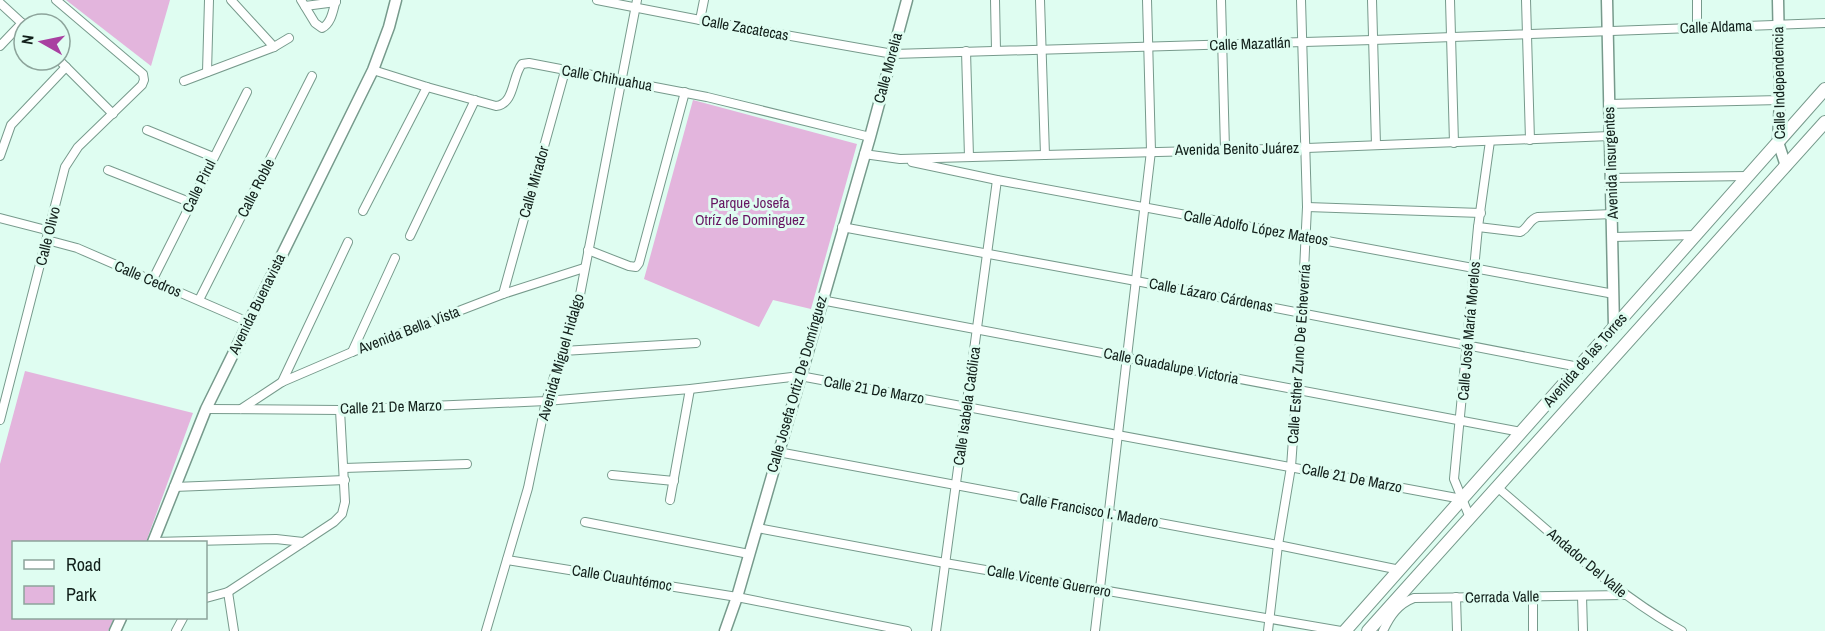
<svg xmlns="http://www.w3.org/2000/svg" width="1825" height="631" font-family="'Archivo Narrow',sans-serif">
<rect width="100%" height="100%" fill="#dffdf1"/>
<g fill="#e3b5dd">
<path d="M66,0H170L151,66Z"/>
<path d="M693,100L857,144L811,309L773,300L759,327L644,279Z"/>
<path d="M25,371L193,413L146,542H14V618H114L108,631H0V464Z"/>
</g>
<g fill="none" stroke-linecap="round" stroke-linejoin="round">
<defs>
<g id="minor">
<path d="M231,0L274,47"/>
<path d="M301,0L315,23L322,28C332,23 333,9 336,0"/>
<path d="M597,0L700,20L893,54L1373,40L1825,23"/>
<path d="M995,0L996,50"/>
<path d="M1040,0L1045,155"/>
<path d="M1221,0L1225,149"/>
<path d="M1372,0L1376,145"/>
<path d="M1450,0L1454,143"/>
<path d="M1526,0L1530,140"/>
<path d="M1697,0V27"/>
<path d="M0,3L24,25"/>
<path d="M305,6L336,2"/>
<path d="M700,20L704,0"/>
<path d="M0,46L22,23"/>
<path d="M966,51L969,157"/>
<path d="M59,60L113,114"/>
<path d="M373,70L427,87L496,106C515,104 512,76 522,64L529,63L707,97L870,137"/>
<path d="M207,72L209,0"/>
<path d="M184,81L274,47L289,38"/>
<path d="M1608,104L1780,100"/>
<path d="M147,130L213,157"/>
<path d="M864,154L900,159L1307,148L1610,136"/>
<path d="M0,156L11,125L66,67"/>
<path d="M912,162L997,180L1614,294"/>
<path d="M108,170L192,203"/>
<path d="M1612,178L1748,176"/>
<path d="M1307,207L1481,213"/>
<path d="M363,211L427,87"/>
<path d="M0,218L50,231"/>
<path d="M842,227L1136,281L1579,367"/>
<path d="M1478,227L1520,232C1528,229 1529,219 1538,217L1613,214"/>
<path d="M410,236L475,100"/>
<path d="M1613,237L1696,235"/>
<path d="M47,240L77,248L248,322"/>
<path d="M588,250L629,266L636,267L639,263L685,92"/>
<path d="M152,281L247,92"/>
<path d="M503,294L565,71"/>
<path d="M199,300L312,76"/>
<path d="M821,300L1521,432"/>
<path d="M563,351L696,343"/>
<path d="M352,352L395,258"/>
<path d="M282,382L348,242"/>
<path d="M206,409L340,410L546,401L690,389L800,376L1462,499"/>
<path d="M241,409L282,382L352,352L503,294L584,268"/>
<path d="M0,420L65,167L78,147L142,85L144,80L143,74L56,0"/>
<path d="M778,452L1278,545L1400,570"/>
<path d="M344,468L467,464"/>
<path d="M612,475L674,481"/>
<path d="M174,487L345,480"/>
<path d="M1497,487C1557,538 1614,593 1682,631"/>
<path d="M670,500L690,389"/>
<path d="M1470,518L1454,479L1478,227L1490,141"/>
<path d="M585,522L749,554"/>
<path d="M757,528L945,563L1341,631"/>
<path d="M153,542L276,539L303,542"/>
<path d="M507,560L737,597L907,631"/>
<path d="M228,592L234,631"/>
<path d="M1533,596V631"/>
<path d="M1582,596L1583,631"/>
<path d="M1456,597L1457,631"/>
<path d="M206,598L228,592L334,522L342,514L345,502L340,410"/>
<path d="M176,631L183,618"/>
<path d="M486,631L528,488L546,401L578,305L637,0"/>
<path d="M936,631L997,180"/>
<path d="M1095,631L1151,151L1147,0"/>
<path d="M1268,631L1278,545L1291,467L1302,313L1307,207L1301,0"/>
<path d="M1383,631C1390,616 1398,604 1414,598L1624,595"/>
</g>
<g id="tertiary">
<path d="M1607,0L1614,327"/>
<path d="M1778,0L1780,100L1778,142L1786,166"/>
<path d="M153,542L206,409L373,70L389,27L396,0"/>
<path d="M115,631L121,618"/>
<path d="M725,631L737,597L870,137L907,0"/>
</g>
<g id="secondary">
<path d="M1345,631L1825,89"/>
<path d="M1368,631L1825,122"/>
</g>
</defs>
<use href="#minor" stroke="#779a8c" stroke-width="10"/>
<use href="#tertiary" stroke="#779a8c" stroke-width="13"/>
<use href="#secondary" stroke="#779a8c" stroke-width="14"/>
<use href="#minor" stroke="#fff" stroke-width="8"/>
<use href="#tertiary" stroke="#fff" stroke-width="10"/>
<use href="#secondary" stroke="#fff" stroke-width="12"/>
</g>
<g text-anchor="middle" stroke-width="6" stroke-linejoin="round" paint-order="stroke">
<g font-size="15" fill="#111f1a" stroke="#dffdf1">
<text transform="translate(1716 27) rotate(-2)" y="5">Calle Aldama</text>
<text transform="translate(745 28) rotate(10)" y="5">Calle Zacatecas</text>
<text transform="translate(1250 44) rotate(-2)" y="5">Calle Mazatlán</text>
<text transform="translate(888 68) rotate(-75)" y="5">Calle Morelia</text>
<text transform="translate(607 78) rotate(10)" y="5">Calle Chihuahua</text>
<text transform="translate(1779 83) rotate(-91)" y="5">Calle Independencia</text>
<text transform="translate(1237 149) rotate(-1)" y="5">Avenida Benito Juárez</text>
<text transform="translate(1611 163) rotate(-92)" y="5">Avenida Insurgentes</text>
<text transform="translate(534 182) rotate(-74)" y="5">Calle Mirador</text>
<text transform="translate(199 186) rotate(-64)" y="5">Calle Pirul</text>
<text transform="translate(256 188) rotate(-63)" y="5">Calle Roble</text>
<text transform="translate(1256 228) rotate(10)" y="5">Calle Adolfo López Mateos</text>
<text transform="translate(48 236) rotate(-76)" y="5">Calle Olivo</text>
<text transform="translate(148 279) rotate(23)" y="5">Calle Cedros</text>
<text transform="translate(1211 295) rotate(11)" y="5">Calle Lázaro Cárdenas</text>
<text transform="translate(257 304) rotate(-64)" y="5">Avenida Buenavista</text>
<text transform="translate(409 330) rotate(-21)" y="5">Avenida Bella Vista</text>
<text transform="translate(1469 331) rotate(-85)" y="5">Calle José María Morelos</text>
<text transform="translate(1299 354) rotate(-86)" y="5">Calle Esther Zuno De Echeverría</text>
<text transform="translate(561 357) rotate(-74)" y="5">Avenida Miguel Hidalgo</text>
<text transform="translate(1585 360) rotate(-49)" y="5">Avenida de las Torres</text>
<text transform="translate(1171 366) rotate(11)" y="5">Calle Guadalupe Victoria</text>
<text transform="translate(797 384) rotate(-74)" y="5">Calle Josefa Ortiz De Domínguez</text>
<text transform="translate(874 390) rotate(10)" y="5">Calle 21 De Marzo</text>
<text transform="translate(967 406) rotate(-82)" y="5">Calle Isabela Católica</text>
<text transform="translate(391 407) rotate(-2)" y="5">Calle 21 De Marzo</text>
<text transform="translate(1352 478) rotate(11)" y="5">Calle 21 De Marzo</text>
<text transform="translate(1089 510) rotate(10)" y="5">Calle Francisco I. Madero</text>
<text transform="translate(1587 563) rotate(40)" y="5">Andador Del Valle</text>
<text transform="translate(622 578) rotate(9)" y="5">Calle Cuauhtémoc</text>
<text transform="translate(1049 581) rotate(10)" y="5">Calle Vicente Guerrero</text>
<text transform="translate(1502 597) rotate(-1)" y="5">Cerrada Valle</text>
</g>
<g font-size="15" fill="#671562" stroke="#dffdf1">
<text x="750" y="208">Parque Josefa<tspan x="750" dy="17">Otríz de Dominguez</tspan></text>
</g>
</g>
<rect x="12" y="541" width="195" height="78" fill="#dffdf1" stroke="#8da49b" stroke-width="1.5"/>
<rect x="24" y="560" width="30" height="9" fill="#ffffff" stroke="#8da49b" stroke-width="1.5"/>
<text x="66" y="571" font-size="18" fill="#111f1a">Road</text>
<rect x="24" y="586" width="30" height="18" fill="#e3b5dd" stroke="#8da49b" stroke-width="1.5"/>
<text x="66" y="601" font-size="18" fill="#111f1a">Park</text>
<g transform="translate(42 42) rotate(279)"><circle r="28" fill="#dffdf1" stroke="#8da49b" stroke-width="1.5"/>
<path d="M0-4.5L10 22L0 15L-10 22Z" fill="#a940a1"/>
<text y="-9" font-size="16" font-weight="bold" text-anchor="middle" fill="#111f1a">N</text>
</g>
</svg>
